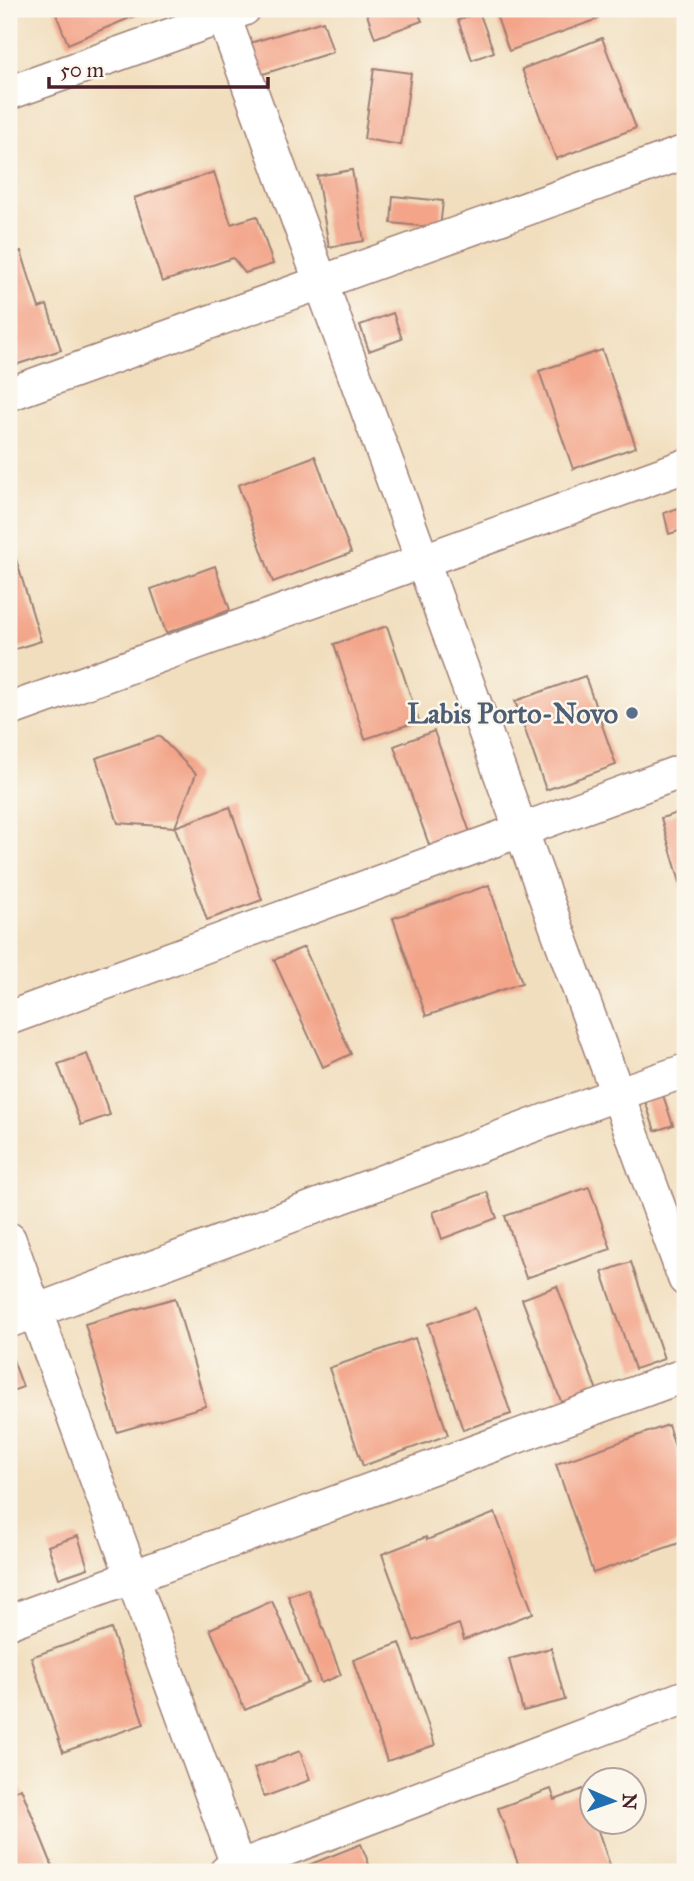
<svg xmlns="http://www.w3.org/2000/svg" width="694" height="1881" font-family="'IM FELL Great Primer',serif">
<rect width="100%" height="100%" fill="#fbf7ec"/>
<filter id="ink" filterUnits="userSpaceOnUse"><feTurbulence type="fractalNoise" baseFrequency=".0143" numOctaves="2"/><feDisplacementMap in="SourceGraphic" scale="14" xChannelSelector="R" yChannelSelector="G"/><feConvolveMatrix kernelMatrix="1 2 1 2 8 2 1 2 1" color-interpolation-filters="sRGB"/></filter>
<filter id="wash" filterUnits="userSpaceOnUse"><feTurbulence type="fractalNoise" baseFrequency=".00686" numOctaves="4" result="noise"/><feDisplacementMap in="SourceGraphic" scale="28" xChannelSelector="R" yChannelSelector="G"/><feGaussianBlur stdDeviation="1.57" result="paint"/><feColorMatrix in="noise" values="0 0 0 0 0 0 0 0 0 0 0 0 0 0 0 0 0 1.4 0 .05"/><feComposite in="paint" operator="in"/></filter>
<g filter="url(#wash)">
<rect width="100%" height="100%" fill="#f1debe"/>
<g id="blocks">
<g fill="#f3a489">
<path d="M54,9H151L68,44Z"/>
<path d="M365,9H417L422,21L375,38Z"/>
<path d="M494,9H594L598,19L509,51Z"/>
<path d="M479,12L494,52L472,60L458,20Z"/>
<path d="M323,21L333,52L260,75L250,43Z"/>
<path d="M602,38L636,128L556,159L522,69Z"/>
<path d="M374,68L411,73L401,145L364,139Z"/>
<path d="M352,170L364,241L329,247L317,176Z"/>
<path d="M214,172L231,224L257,216L273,264L245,273L233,258L162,282L134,198Z"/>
<path d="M393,196L443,201L440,228L391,223Z"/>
<path d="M21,251L39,308L47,305L61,350L9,367V255Z"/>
<path d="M393,313L402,339L369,351L360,325Z"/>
<path d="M602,350L636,447L573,469L539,371Z"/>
<path d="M315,456L351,553L273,582L238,485Z"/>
<path d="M685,506V529L669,534L664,513Z"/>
<path d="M9,536L41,641L9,651Z"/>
<path d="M215,566L230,610L166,633L151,589Z"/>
<path d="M387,626L419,721L365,739L334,644Z"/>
<path d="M585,676L616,765L546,790L515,701Z"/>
<path d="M434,731L473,841L433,856L394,746Z"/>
<path d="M159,736L196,774L175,827L230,807L262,900L207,920L175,827L118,823L96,758Z"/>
<path d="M685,811V899L661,818Z"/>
<path d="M489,885L522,983L426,1016L393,918Z"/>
<path d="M304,947L351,1054L323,1067L274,960Z"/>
<path d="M87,1054L110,1115L81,1125L58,1064Z"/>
<path d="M662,1092L673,1125L655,1131L644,1098Z"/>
<path d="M589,1187L611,1249L526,1278L505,1216Z"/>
<path d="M487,1192L497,1218L442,1239L433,1212Z"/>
<path d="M631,1262L664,1359L635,1369L602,1272Z"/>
<path d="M557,1286L599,1396L564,1409L522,1299Z"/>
<path d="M175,1298L206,1406L117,1432L85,1324Z"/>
<path d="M475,1308L511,1414L463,1430L428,1324Z"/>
<path d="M415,1338L448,1435L363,1466L329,1368Z"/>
<path d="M9,1349L23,1387L9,1392Z"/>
<path d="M668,1425L685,1478V1541L593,1573L556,1464Z"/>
<path d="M495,1513L533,1613L464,1640L459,1624L414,1641L382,1554L426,1537L427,1540Z"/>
<path d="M78,1536L88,1568L59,1578L48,1546Z"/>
<path d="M308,1589L341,1675L321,1683L288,1596Z"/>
<path d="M272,1601L308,1683L245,1710L210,1629Z"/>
<path d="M111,1629L144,1724L63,1752L31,1657Z"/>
<path d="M400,1643L435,1745L387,1761L353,1660Z"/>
<path d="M551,1648L565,1700L523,1711L509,1659Z"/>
<path d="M300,1751L310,1780L264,1797L254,1768Z"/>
<path d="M21,1788L55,1872H9V1793Z"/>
<path d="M551,1789L555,1800L583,1789L592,1815V1822H595L610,1865L589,1872H521L498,1808Z"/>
<path d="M361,1844L372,1872H291Z"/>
</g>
</g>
</g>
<g filter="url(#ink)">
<use href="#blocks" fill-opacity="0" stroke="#9e7e74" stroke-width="2"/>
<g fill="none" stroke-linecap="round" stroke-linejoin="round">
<defs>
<g id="street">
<path d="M221,9L685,1279"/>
<path d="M9,93L244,9"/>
<path d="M9,394L685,152"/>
<path d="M9,710L685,466"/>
<path d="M9,1018L685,770"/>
<path d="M9,1239L240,1872"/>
<path d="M9,1321L617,1094L685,1071"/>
<path d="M9,1622L685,1375"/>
<path d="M226,1872L685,1697"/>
</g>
</defs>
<use href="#street" stroke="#9e7e74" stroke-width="36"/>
<use href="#street" stroke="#fff" stroke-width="33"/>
</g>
</g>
<circle fill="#5c6f8a" stroke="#fbf7ec" stroke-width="2.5" cx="632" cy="713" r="7"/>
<g text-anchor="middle" stroke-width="5" stroke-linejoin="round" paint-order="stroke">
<g font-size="28" font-weight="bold" fill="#4e5e75" stroke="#fbf7ec" text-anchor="end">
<text x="618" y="723">Labis Porto-Novo</text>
</g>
</g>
<rect width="694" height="1881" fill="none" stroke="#fbf7ec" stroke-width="35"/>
<g transform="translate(613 1801) rotate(92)"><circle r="33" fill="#fbf7ec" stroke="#b4a19f" stroke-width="2"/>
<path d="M0-5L12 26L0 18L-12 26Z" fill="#1f6fb2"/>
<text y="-10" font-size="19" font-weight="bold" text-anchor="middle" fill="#4a1f2b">N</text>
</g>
<path d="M49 77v10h219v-10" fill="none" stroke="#4a1f2b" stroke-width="3.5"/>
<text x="60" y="77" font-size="21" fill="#4a1f2b" stroke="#fbf7ec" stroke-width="5" paint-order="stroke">50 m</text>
</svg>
